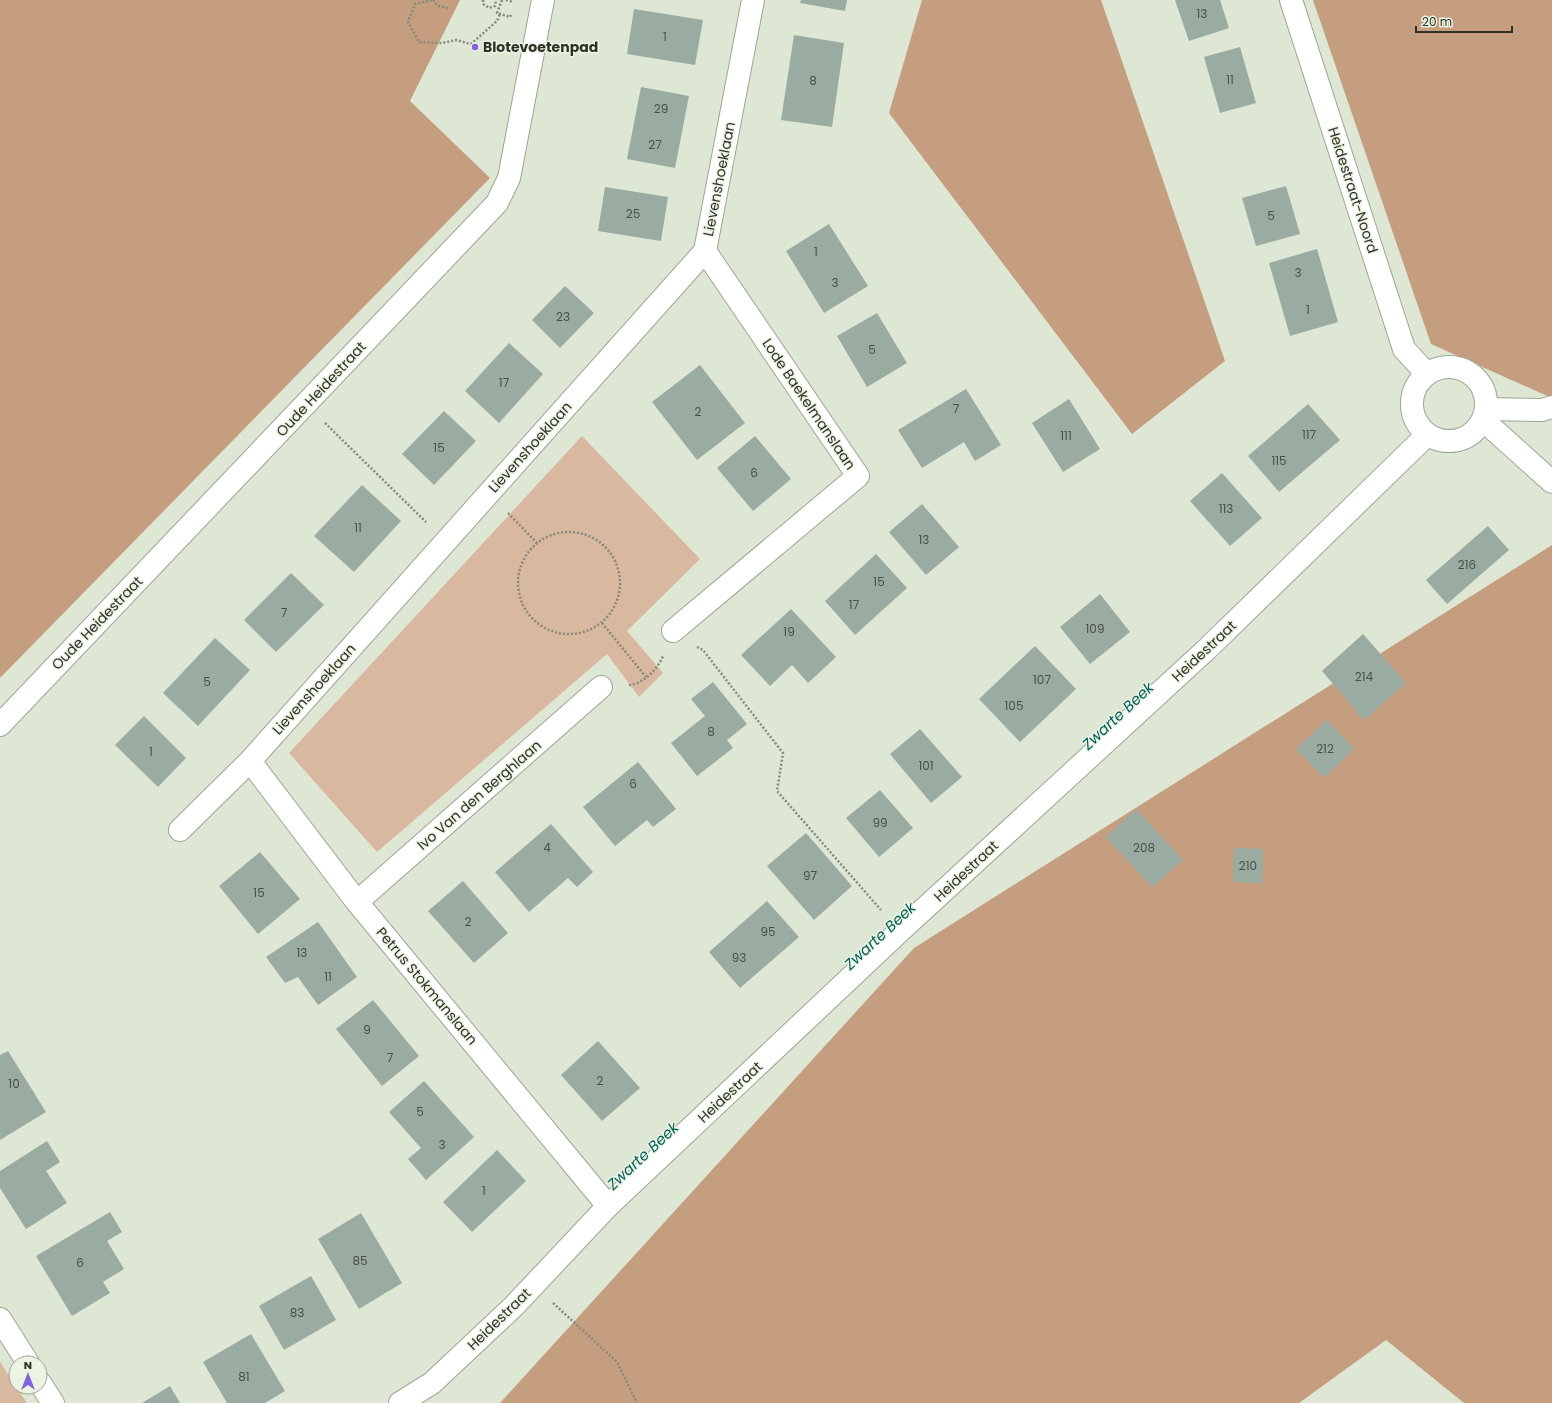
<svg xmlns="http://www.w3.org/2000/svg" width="1552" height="1403" font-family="Poppins,sans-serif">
<rect width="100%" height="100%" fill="#dee6d4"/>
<g fill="#d8b89e">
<path d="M582,436L700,559L627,631L663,673L639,697L607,654L377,852L289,753Z"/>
<path d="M0,1362L27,1403H0Z"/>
</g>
<g fill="#c49e7f">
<path d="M0,0H460L410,101L490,178L0,678Z"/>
<path d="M922,0H1101L1225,361L1132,434L889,113Z"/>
<path d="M1313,0H1552V398L1431,344Z"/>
<path d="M1552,545V1403H1464L1386,1340L1299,1403H500L914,948Z"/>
</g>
<g fill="#9aaca2">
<path d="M801,0H847L845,11L800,3Z"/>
<path d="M1175,0H1220L1229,28L1189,41Z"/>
<path d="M634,9L703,20L695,65L627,54Z"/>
<path d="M794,35L844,43L832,127L781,120Z"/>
<path d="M1240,47L1256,103L1220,113L1204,57Z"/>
<path d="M641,87L689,96L675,168L627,159Z"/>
<path d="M1286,186L1300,234L1256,246L1242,198Z"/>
<path d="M605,187L668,197L661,241L598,231Z"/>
<path d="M829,224L868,286L824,313L786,251Z"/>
<path d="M1317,249L1338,322L1290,336L1269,263Z"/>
<path d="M565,286L594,313L560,348L532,320Z"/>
<path d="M877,313L907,363L867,387L837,336Z"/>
<path d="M509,343L543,374L499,423L465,391Z"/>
<path d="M700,365L745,423L697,460L652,402Z"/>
<path d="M966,389L1001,445L975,461L964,442L922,468L898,430Z"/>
<path d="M1069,399L1100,449L1063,472L1032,423Z"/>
<path d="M1308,404L1340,440L1279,492L1248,456Z"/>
<path d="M444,411L476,441L434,485L402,454Z"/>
<path d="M755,436L791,479L753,511L717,468Z"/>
<path d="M1222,473L1262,518L1230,546L1190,501Z"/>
<path d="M362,485L401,521L354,572L314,536Z"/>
<path d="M922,504L959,547L926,575L889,532Z"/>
<path d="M1488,526L1509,550L1447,604L1426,580Z"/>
<path d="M876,554L907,588L855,635L825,601Z"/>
<path d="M291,573L324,605L276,652L244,620Z"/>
<path d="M1100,594L1130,632L1090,664L1060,627Z"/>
<path d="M791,609L836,657L808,683L792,665L770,686L741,655Z"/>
<path d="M1363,634L1406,683L1364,720L1322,671Z"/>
<path d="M215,638L250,670L198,726L163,693Z"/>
<path d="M1035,646L1076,689L1020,742L979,699Z"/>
<path d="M713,682L747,724L727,740L733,748L697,776L671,743L705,716L691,699Z"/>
<path d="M144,716L186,758L158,787L115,745Z"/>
<path d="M1327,720L1354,749L1324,778L1296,749Z"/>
<path d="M920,729L962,777L931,803L890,754Z"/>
<path d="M638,762L676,809L653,827L647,820L615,846L583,807Z"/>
<path d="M880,790L913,828L879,857L846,818Z"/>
<path d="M1136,809L1183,860L1152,887L1106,837Z"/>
<path d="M551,824L593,872L577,887L568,878L529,912L495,872Z"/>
<path d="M806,833L852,886L814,920L767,866Z"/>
<path d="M1234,848L1263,849L1262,883L1233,882Z"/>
<path d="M260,852L300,899L258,934L219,886Z"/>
<path d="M463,881L508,933L474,963L428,911Z"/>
<path d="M767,901L799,937L740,988L709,952Z"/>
<path d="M318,922L357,977L318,1005L298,977L285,983L266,957Z"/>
<path d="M373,1000L419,1056L382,1086L336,1029Z"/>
<path d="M598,1041L640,1088L602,1121L561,1075Z"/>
<path d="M8,1051L46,1112L0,1140V1055Z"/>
<path d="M424,1081L474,1137L426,1180L408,1159L421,1148L389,1112Z"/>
<path d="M47,1141L60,1162L46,1171L67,1203L26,1229L0,1188V1171Z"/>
<path d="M497,1150L526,1181L472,1232L443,1202Z"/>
<path d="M110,1212L122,1232L107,1241L124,1269L103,1282L110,1293L72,1316L36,1256Z"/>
<path d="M361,1213L402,1283L359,1309L318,1239Z"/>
<path d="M311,1276L336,1320L284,1350L259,1306Z"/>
<path d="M251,1334L285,1391L265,1403H227L203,1362Z"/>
<path d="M170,1386L180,1403H142Z"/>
</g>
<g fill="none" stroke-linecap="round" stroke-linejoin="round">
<defs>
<g id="street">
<path d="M1486,409L1542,410L1552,407"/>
<path d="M1483,420L1552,482"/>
<path d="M673,631L858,476L705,251"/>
<path d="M0,725L497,203L509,178L543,0"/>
<path d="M250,761L357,902L608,1206"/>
<path d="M180,830L250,761L705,251L753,0"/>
<path d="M357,902L601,687"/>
<path d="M0,1319L28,1363"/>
<path d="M40,1383L53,1403"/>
</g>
<g id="secondary">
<path d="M1291,0L1404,349L1426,373"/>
<circle cx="1449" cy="404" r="37"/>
<path d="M400,1403L432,1383L514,1306L608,1206L900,931L1207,649L1427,435"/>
</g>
</defs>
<use href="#street" stroke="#9da594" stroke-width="24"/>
<use href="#secondary" stroke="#9da594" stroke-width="24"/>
<g stroke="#848a7d" stroke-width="2.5" stroke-dasharray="2 2" stroke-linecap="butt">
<path d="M432,0L415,4L408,22L419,42L442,43L456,40L471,44L497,21L500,14"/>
<path d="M433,0L438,6L448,8"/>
<path d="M483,0V4L489,8L495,6L496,0"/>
<path d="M502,0L497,13L510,17L511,15"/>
<path d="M506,0L513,2"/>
<path d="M325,423L426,522"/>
<path d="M508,513L537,543"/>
<circle cx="569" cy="583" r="51"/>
<path d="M602,623L646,677"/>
<path d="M697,647L703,650L783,753L777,791L881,910"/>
<path d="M629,685C643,684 658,669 663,656"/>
<path d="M553,1303L617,1362L637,1403"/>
</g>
<use href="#street" stroke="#fff" stroke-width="22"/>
<use href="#secondary" stroke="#fff" stroke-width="22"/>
</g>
<circle fill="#8563de" stroke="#ebf3e1" stroke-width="1.5" cx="475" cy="47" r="4"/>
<g text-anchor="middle" stroke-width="3" stroke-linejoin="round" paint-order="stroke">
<g font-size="12" fill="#495048">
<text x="1202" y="18">13</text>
<text x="665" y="41">1</text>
<text x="1230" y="84">11</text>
<text x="813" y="85">8</text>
<text x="661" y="113">29</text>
<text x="655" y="149">27</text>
<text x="633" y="218">25</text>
<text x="1271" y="220">5</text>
<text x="816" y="256">1</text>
<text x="1298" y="277">3</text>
<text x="835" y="287">3</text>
<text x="1308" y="314">1</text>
<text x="563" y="321">23</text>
<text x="872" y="354">5</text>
<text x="504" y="387">17</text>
<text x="956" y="413">7</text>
<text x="698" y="416">2</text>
<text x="1309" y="439">117</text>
<text x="1066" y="440">111</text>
<text x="439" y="452">15</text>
<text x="1279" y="465">115</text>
<text x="754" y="477">6</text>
<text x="1226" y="513">113</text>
<text x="358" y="532">11</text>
<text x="924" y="544">13</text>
<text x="1467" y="569">216</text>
<text x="879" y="586">15</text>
<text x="854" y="609">17</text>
<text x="284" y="617">7</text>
<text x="1095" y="633">109</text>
<text x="789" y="636">19</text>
<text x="1364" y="681">214</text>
<text x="1042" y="684">107</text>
<text x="207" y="686">5</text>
<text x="1014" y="710">105</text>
<text x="711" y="736">8</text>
<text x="1325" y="753">212</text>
<text x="151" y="756">1</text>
<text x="926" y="770">101</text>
<text x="633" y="788">6</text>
<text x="880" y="827">99</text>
<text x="547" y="852">4</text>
<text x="1144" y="852">208</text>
<text x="1248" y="870">210</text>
<text x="810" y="880">97</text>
<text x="259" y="897">15</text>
<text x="468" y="926">2</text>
<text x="768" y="936">95</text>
<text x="302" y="957">13</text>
<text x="739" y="962">93</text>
<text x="328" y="981">11</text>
<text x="367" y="1034">9</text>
<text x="390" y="1062">7</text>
<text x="600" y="1085">2</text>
<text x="14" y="1088">10</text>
<text x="420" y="1116">5</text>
<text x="442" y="1149">3</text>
<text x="484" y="1195">1</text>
<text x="360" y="1265">85</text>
<text x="80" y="1267">6</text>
<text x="297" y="1317">83</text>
<text x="244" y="1381">81</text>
</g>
<g font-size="14" font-weight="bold" fill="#2e312a" stroke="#ebf3e1" text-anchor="start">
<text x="483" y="52">Blotevoetenpad</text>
</g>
<g font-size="14" fill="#2e312a" stroke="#ebf3e1">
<text transform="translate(719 179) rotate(-79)" y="5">Lievenshoeklaan</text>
<text transform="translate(1353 190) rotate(72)" y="5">Heidestraat-Noord</text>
<text transform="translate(321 389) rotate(-47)" y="5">Oude Heidestraat</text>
<text transform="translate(809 404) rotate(56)" y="5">Lode Baekelmanslaan</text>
<text transform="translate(530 447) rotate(-48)" y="5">Lievenshoeklaan</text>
<text transform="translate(97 623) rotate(-46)" y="5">Oude Heidestraat</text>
<text transform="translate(1204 651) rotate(-43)" y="5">Heidestraat</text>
<text transform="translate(314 689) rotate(-48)" y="5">Lievenshoeklaan</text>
<text transform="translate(479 795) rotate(-41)" y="5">Ivo Van den Berghlaan</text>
<text transform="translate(966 871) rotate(-43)" y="5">Heidestraat</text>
<text transform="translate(427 986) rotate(50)" y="5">Petrus Stokmanslaan</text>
<text transform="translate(730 1092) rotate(-43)" y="5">Heidestraat</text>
<text transform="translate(499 1319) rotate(-44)" y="5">Heidestraat</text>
</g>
<g font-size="15" font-style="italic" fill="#005d5c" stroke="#ebf3e1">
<text transform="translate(1118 716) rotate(-43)" y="5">Zwarte Beek</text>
<text transform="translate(880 936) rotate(-43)" y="5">Zwarte Beek</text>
<text transform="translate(643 1156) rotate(-43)" y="5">Zwarte Beek</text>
</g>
</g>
<g transform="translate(28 1375)"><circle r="19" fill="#ebf3e1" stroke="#9fa598"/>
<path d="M0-3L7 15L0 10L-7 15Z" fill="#8563de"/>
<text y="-6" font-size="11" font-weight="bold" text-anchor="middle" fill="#2e312a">N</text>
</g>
<path d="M1416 26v6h96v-6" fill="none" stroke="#2e312a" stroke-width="2"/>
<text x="1422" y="26" font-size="12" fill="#2e312a" stroke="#ebf3e1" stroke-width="3" paint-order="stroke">20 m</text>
</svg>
